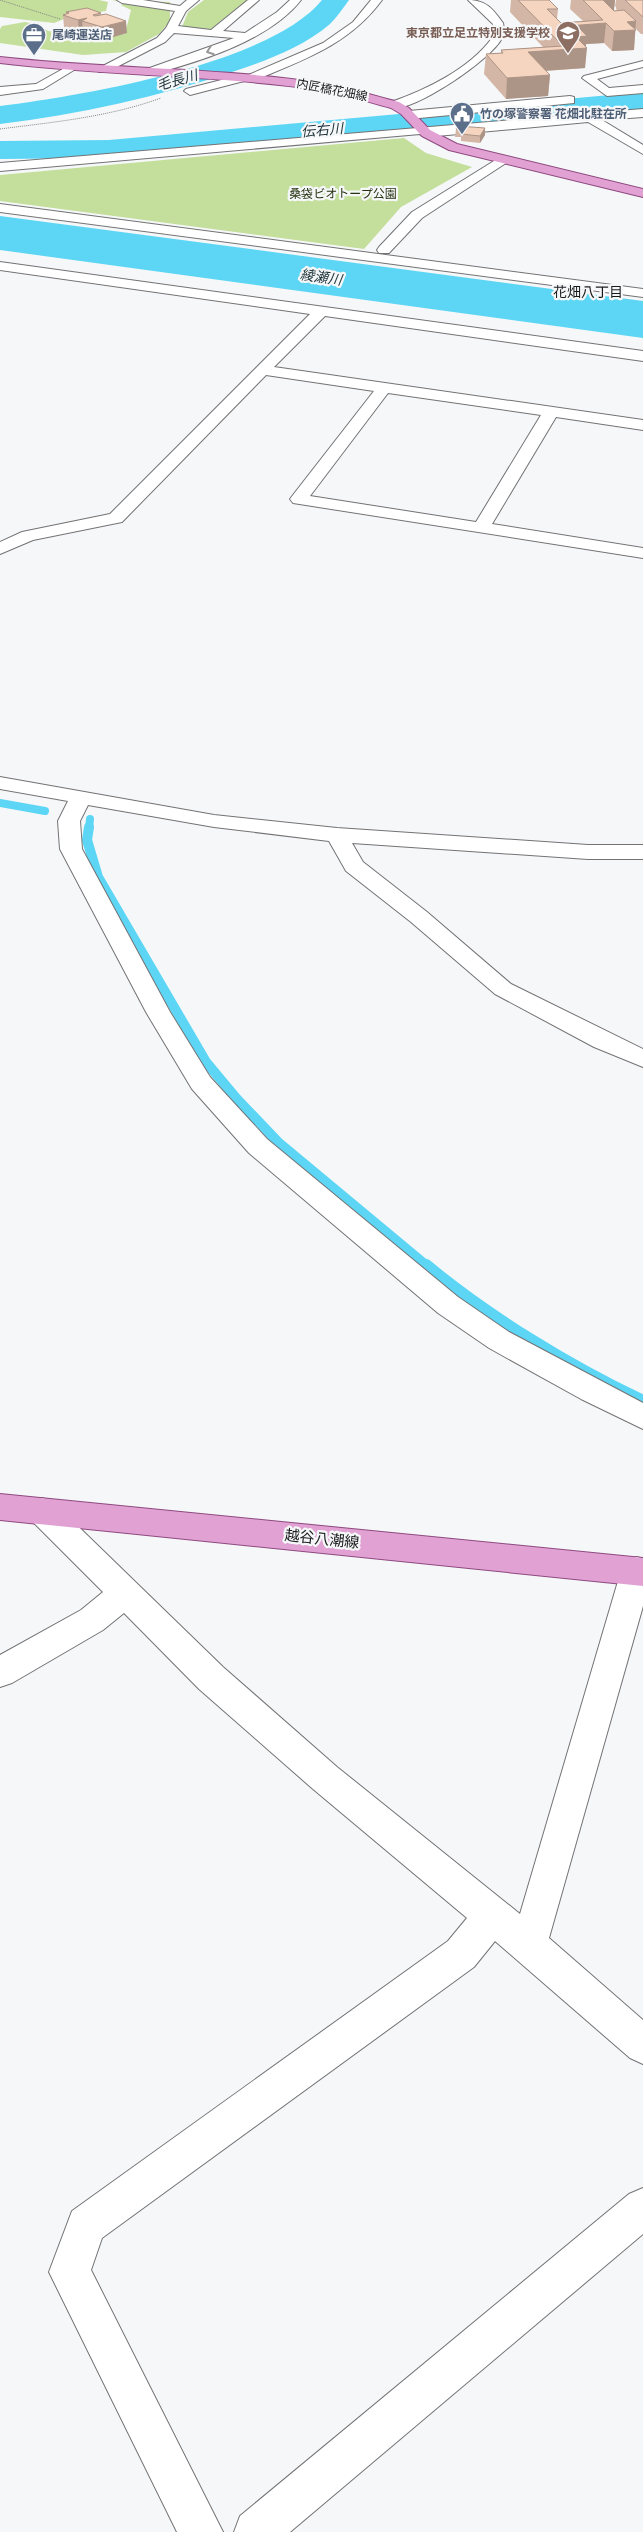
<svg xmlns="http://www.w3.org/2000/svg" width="643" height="2532" font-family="'Fira Sans','Noto Sans JP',sans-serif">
<rect width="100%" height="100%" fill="#f6f7f9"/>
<g fill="#c3df9b">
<path d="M0,0H99L108,2L106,11L69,17L54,23L0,17Z"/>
<path d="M112,0L170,2V21L159,34L126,52L83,55L0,43V29L2,26L25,22L39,25L48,31L94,36L125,34L131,10L121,5L124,3Z"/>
<path d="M204,0H247L211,29L182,27L188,12Z"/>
<path d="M404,138L426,153L472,167L401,207L364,249L0,201V175Z"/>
</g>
<path fill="#5cd6f4" d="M0,216L643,301V338L0,250Z"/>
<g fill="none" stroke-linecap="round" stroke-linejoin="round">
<g stroke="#5cd6f4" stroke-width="8">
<path d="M0,803L45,811"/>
<path d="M89,828L90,819"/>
</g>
<path stroke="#5cd6f4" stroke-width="10" d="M89,827L87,840L98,877L206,1062L236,1098L278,1142L427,1266"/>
<path stroke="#5cd6f4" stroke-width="12" d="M426,1265C489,1317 569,1366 643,1401"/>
<g fill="#5cd6f4" fill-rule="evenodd">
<path d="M322,0H349C343,8 337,17 330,24C303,47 268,60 235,71C159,97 80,114 0,124V106C81,96 270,64 322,0Z"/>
<path d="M643,92V110L109,158L0,159V141L109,140Z"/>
</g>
<defs>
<g id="minor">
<path d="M117,0H143L180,6L187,0H199L186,11L178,26L211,30L248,0H259L223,31L245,33L277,12L290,0H301C269,41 197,63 148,75L144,74V70L234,38L174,33L165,42L107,72H99V68L157,38L166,28L175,11L122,3Z"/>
<path d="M371,0H382C349,45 303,60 253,81H244L190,95L184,91L186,89L241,75L246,76L323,43L353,22Z"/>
<path d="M468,0C486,0 493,9 503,23C504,28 505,33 502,38C492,59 413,113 391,108V102C426,90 469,69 492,38L493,24Z"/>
<path d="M643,61V67L597,79L609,88L643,85V93L607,96L582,78L584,76Z"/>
<path d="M70,65L76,68L74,70L43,89L0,95V87L36,84Z"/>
<path d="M570,96L574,97V103L409,119L403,115L409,111Z"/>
<path d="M643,109V117L602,120L643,145V154L588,122L426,137L420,134L0,171V163Z"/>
<path d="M502,156L508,160L506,163L422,218L389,253H379L377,250L379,247L412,212Z"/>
<path d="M0,204L643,289V297L0,212Z"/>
<path d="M0,262L643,351V361L325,316L274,367L643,420V430L556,417L492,524L643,548V558L293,503L290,499L293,495L374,391L266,375L122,522L33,540L0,554V542L22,532L110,514L310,314L0,270ZM388,393L541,415L476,522L310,496Z"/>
<path d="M0,777L214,815L337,828L588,845H643V859H588L352,843L363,862L427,912L511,984L643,1049V1067L594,1047L495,994L411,922L346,871L329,841L214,827L88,805L80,821L82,849L170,1012L210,1077L267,1139L458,1297L509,1332L643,1403V1429L581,1399L489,1348L438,1313L249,1153L192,1089L146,1012L60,849L58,821L68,801L0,789Z"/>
<path d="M42,1498L53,1502L223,1667L337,1767L520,1914L621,1571L626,1561L637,1557L643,1559V1606L549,1938L643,2020V2064L630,2058L495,1941L474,1967L102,2238L91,2270L223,2532H177L49,2272L72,2211L448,1941L467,1918L313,1789L199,1689L124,1613L103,1630L12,1683L0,1687V1655L81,1610L103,1592L31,1520L27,1511L31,1502Z"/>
<path d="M643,2188V2234L290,2532H234L240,2516L629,2194Z"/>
</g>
<g id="major">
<path d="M0,57C107,69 216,67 322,83C348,87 374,96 399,102L409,108L430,130L457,144L643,189V197L449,150L422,136L401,114L391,108C368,102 344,94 321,90C215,75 107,76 0,63Z"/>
<path d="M0,1494L643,1558V1586L0,1520Z"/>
</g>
</defs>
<use href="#minor" stroke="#737375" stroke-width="2"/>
<use href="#major" stroke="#8e497f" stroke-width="2"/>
<g stroke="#848586" stroke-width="1" stroke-dasharray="1 1" stroke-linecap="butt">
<path d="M0,0L60,19"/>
<path d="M523,37H533"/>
<path d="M0,129C54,122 109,117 161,98"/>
</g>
<use href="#minor" fill="#fff" fill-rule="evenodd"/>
<use href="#major" fill="#e1a1d3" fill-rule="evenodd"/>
</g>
<g fill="#d3b6a5">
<path d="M511,0H549L558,9L557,19L561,23L583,21L570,9L571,0H615L614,11L617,10L616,9V7L615,6L616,0H643V34H641L635,28L634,50L612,51L604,43L586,44L585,68L546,71L550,75L548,96L506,99L484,74L486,54L501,53V50L543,47L510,12Z"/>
<path d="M66,12L101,13V15L127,33L103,40L83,34V31L79,32L64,27L63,15L66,14Z"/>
<path d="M485,128V135L480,143L461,141V137H455L456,129Z"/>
</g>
<g fill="#ac9486">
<path d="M601,0H615L613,17Z"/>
<path d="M87,18L82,21L83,31L79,32L78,20Z"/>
<path d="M126,21L127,33L103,40L102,27Z"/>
<path d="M636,21L634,50L612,51L614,31L627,22Z"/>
<path d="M606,23L604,43L586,44V48H587L585,68L526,72L528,52L575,48L568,26Z"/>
<path d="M550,75L548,96L506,99L507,78Z"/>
<path d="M485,128V135L480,143V136Z"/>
</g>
<g fill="#f5d4c0" stroke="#ac9486">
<path d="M518,0H549L558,9H547L561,23L603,20L583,0H603L614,11L624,10L636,21L627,22L636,30L614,31L606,23L568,26L572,30L580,29L587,36L576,37L587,48L528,52L550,75L507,78L486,54L503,53L501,50L563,46Z"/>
<path d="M625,0H643V17Z"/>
<path d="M87,8L101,13L93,15L95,16L106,14L126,21L102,27L82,21L87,18L78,20L63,15L69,13L66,12Z"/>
<path d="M458,126L485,128L480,136L461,134L464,130L456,129Z"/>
</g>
<defs><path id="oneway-chevron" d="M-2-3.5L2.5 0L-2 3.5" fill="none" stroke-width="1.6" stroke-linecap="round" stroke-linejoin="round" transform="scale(1.25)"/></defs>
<use stroke="#989898" href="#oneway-chevron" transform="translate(210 51) rotate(160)"/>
<defs>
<symbol id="school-pin" viewBox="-11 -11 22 30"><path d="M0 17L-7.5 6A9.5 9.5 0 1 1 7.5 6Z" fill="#8d6e63" stroke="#f6f7f9"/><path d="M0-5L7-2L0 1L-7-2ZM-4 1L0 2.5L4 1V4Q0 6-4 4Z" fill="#fff"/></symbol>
<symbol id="office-pin" viewBox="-11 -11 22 30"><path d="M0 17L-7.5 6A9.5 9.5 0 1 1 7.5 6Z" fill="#5c6f8a" stroke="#f6f7f9"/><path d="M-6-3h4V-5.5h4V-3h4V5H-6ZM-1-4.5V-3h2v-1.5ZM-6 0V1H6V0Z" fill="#fff"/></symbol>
<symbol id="civic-pin" viewBox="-11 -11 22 30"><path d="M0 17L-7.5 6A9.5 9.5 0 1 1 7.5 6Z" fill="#5c6f8a" stroke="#f6f7f9"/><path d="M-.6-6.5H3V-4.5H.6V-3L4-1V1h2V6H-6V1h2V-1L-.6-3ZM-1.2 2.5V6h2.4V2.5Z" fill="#fff"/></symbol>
</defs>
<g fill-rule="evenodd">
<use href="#school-pin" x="554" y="19" width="28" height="38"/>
<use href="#office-pin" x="20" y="21" width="28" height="38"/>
<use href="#civic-pin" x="448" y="100" width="28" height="38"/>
</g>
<g text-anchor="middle" stroke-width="4.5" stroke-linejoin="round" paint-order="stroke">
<g font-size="12" font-weight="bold" fill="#785e54" stroke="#f6f7f9" text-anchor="end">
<text x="550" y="37">東京都立足立特別支援学校</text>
</g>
<g font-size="12" font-weight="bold" fill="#4e5e75" stroke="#f6f7f9" text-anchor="start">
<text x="52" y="39">尾崎運送店</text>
<text x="480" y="118">竹の塚警察署 花畑北駐在所</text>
</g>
<g font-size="12" fill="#191a1a" stroke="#f6f7f9">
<text transform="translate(332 90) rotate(11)" y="4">内匠橋花畑線</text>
</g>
<g font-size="12" fill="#263310" stroke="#f6f7f9">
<text x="343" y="198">桑袋ビオトープ公園</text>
</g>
<g font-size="14" font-style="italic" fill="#1f343a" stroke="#f6f7f9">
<text transform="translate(177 80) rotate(-16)" y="5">毛長川</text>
<text transform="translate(322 130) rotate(-5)" y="5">伝右川</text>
<text transform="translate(321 277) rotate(8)" y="5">綾瀬川</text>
</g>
<g font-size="14" fill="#191a1a" stroke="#f6f7f9">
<text x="588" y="297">花畑八丁目</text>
</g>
<g font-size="15" fill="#191a1a" stroke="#f6f7f9">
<text transform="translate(322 1539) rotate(6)" y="5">越谷八潮線</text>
</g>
</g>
</svg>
